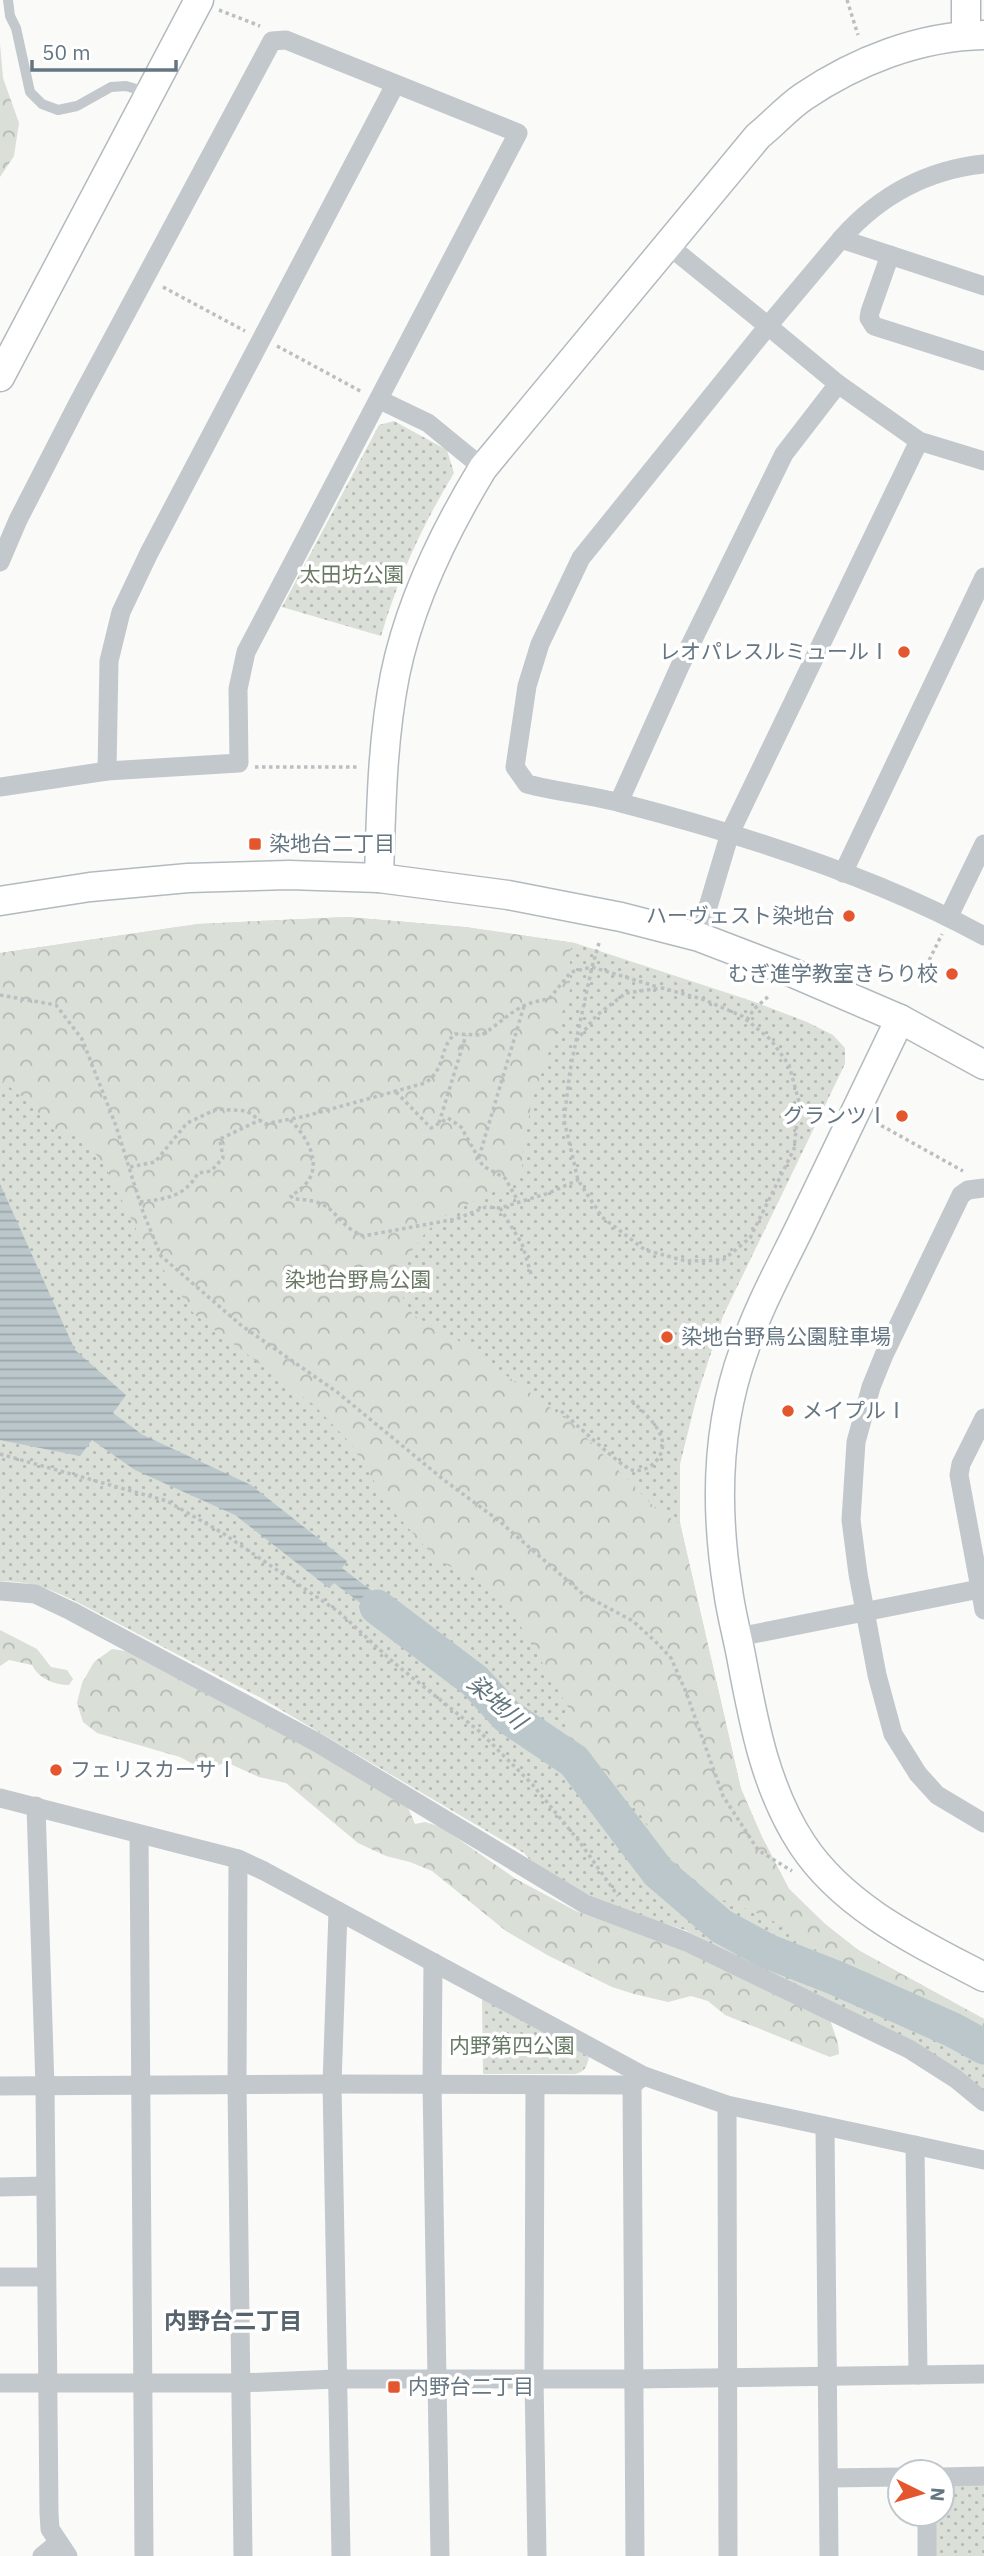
<svg xmlns="http://www.w3.org/2000/svg" width="984" height="2556" font-family="'IBM Plex Sans','Noto Sans JP',sans-serif">
<defs>
<pattern id="green-dots" width="8" height="8" patternUnits="userSpaceOnUse" patternTransform="scale(1.75)"><rect width="8" height="8" fill="#dadfd7"/><path d="M2 2h.1M6 6h.1" fill="none" stroke="#b4b9b4" stroke-width="1.8" stroke-linecap="round"/></pattern>
<pattern id="forest-crowns" width="20" height="18" patternUnits="userSpaceOnUse" patternTransform="scale(1.75)"><rect width="20" height="18" fill="#dadfd7"/><path d="M2 6a3 3 0 1 1 6 0M12 15a3 3 0 1 1 6 0" fill="none" stroke="#b4b9b4"/></pattern>
<pattern id="water-rules" width="6" height="5" patternUnits="userSpaceOnUse" patternTransform="scale(1.75)"><rect width="6" height="5" fill="#bbc7cb"/><path d="M0 2.5h6" fill="none" stroke="#9ca6aa"/></pattern>
</defs>
<rect width="100%" height="100%" fill="#fafaf8"/>
<g fill="url(#green-dots)">
<path d="M394,421L447,450L454,473C423,524 398,578 381,636L282,607L379,425Z"/>
<path d="M347,917L465,927L575,943L755,1002L807,1022L833,1035L845,1048V1064L723,1316L697,1396L680,1464V1523L741,1789L762,1837L789,1889L825,1924L858,1950L984,2019V2090L759,1968L685,1930L649,1919L586,1894L531,1861L524,1853L261,1698L73,1600C45,1587 32,1582 0,1581V953L198,924Z"/>
<path d="M482,1998L589,2057C587,2066 585,2072 575,2074H483Z"/>
<path d="M942,2484H984V2556H932V2514H942Z"/>
</g>
<g fill="url(#forest-crowns)">
<path d="M0,43L3,78L19,123L14,156L0,177Z"/>
<path d="M347,917L465,927L575,943L570,950V990L532,1101L523,1147L522,1171L502,1188L447,1214L426,1232L402,1264L399,1291L413,1315L459,1341L574,1425L660,1513L680,1523L741,1789L762,1837L789,1889L825,1924L858,1950L984,2019V2036L843,1968L767,1917L710,1895L684,1876L630,1800L569,1739L568,1707L517,1620L474,1578L437,1560L392,1510L351,1444L314,1405L194,1314L138,1233L105,1166L84,1139L53,1129L27,1100L0,1080V953L198,924Z"/>
<path d="M0,1630L37,1649L51,1667L67,1670L73,1679L69,1685C54,1685 39,1679 32,1665L9,1660L0,1666Z"/>
<path d="M112,1649L132,1652L290,1736L407,1805L415,1824L425,1822L441,1827L516,1879L576,1911L684,1950L829,2017L838,2043L839,2054L830,2057L725,2015L708,2001L691,1996L668,2002L634,1994L612,1987L549,1956L506,1931L432,1871L410,1862L386,1856L358,1843L286,1783L259,1777L226,1762L214,1767L197,1766L180,1757L97,1733L83,1722L77,1703L82,1683L94,1662Z"/>
</g>
<path fill="url(#water-rules)" d="M0,1184L75,1350L126,1395L113,1413L143,1435L251,1485L347,1561L342,1568L420,1628L411,1641L334,1583L329,1588L235,1515L135,1470L92,1440L80,1456L0,1440Z"/>
<g fill="none" stroke-linecap="round" stroke-linejoin="round">
<path stroke="#bbc7cb" stroke-width="35" d="M377,1607L475,1681L507,1716L574,1761L658,1872L721,1926L767,1951L836,1978L953,2030L984,2047"/>
<defs>
<g id="secondary">
<path d="M966,0V35"/>
<path d="M0,377L199,0"/>
<path d="M379,878C381,810 382,741 395,675C410,601 444,532 483,468L758,136C773,124 787,108 803,97C856,61 920,36 984,35"/>
<path d="M0,901L90,887L188,878L289,875L379,878L508,895L621,917L699,937L793,973L900,1019L984,1065"/>
<path d="M900,1019C866,1089 833,1159 799,1229C780,1268 758,1308 744,1350C716,1427 715,1510 728,1590C731,1614 738,1638 742,1661C754,1725 766,1789 802,1844C844,1908 919,1943 984,1977"/>
</g>
</defs>
<use href="#secondary" stroke="#b3babf" stroke-width="31"/>
<g stroke="#bbbfc2" stroke-width="3.5" stroke-dasharray="3.5 3.5" stroke-linecap="butt">
<path d="M847,0L858,35"/>
<path d="M219,10L260,26"/>
<path d="M163,287L245,331"/>
<path d="M277,346L362,392"/>
<path d="M255,767H358"/>
<path d="M920,979L942,934"/>
<path d="M0,995L56,1005L82,1039L116,1126L143,1212L161,1256L242,1326L337,1392L444,1480L498,1520L584,1595L633,1621L658,1644L671,1658L686,1692L723,1796L758,1850L792,1871"/>
<path d="M747,1020L754,1009L770,995"/>
<path d="M576,1041L597,1015L626,993L662,988L702,999L742,1016L771,1040L789,1065L799,1102L794,1149L750,1238L723,1260L686,1261L645,1250L602,1217L578,1180L564,1120L570,1071L576,1041L592,967L599,943"/>
<path d="M396,1092L431,1128L448,1118L461,1127L483,1166L505,1178L518,1201"/>
<path d="M290,1120C305,1134 322,1161 308,1181C304,1187 297,1192 291,1196L293,1199C341,1200 330,1222 363,1236L456,1219L486,1207L500,1208L549,1193L578,1180"/>
<path d="M875,1122L963,1171"/>
<path d="M439,1123L466,1035"/>
<path d="M479,1157L524,1006"/>
<path d="M130,1167L155,1162L187,1123L217,1109L247,1111L265,1124L306,1116L425,1083C447,1068 438,1049 455,1034L482,1035C508,1018 516,1003 549,999L571,972L592,967L658,987"/>
<path d="M140,1202C165,1199 185,1197 198,1173L211,1171L223,1158L220,1139L260,1120"/>
<path d="M500,1208L522,1244L532,1277"/>
<path d="M561,1411C573,1421 621,1467 632,1470C641,1472 650,1468 656,1461C676,1438 646,1415 630,1399"/>
<path d="M0,1454L167,1501L221,1532L339,1612L393,1662L479,1731L532,1784L579,1841L618,1896"/>
</g>
<path stroke="#c3c8cc" stroke-width="10" d="M8,0L10,16L16,28L30,92L42,104L58,110L77,106L111,87L126,86L146,92"/>
<g stroke="#c3c8cc" stroke-width="19">
<path d="M841,239C879,196 926,170 984,164"/>
<path d="M668,245L768,326L841,239L984,286"/>
<path d="M890,255L870,312L869,318L874,326L984,361"/>
<path d="M380,400L428,423L483,468"/>
<path d="M984,461L919,441L838,384L768,326L581,558L540,644L527,686L515,767L527,784C558,792 590,795 621,803C741,834 875,876 984,936"/>
<path d="M0,562L18,520L78,403L272,41L286,40L518,133L246,652L238,689L239,763L107,771L0,787"/>
<path d="M107,771L109,661L121,612L149,553L395,85"/>
<path d="M619,802L680,666L784,454L838,384"/>
<path d="M843,873L984,577"/>
<path d="M949,916L984,844"/>
<path d="M699,937L730,833L919,441"/>
<path d="M984,1188L968,1190L961,1195L884,1355L871,1387L856,1442L851,1520L858,1574L877,1675L893,1734L918,1774L937,1795L984,1823"/>
<path d="M984,1418L961,1464L959,1475L984,1610"/>
<path d="M0,1591L35,1594L71,1611L318,1743L585,1904L687,1942L909,2049L956,2079L984,2102"/>
<path d="M738,1637L984,1588"/>
<path d="M0,1798L238,1859L264,1871L644,2076L727,2105L984,2160"/>
<path d="M36,1806L45,2087L49,2513L50,2529L68,2556"/>
<path d="M139,1834L144,2556"/>
<path d="M238,1859L237,2086L243,2556"/>
<path d="M338,1911L332,2084L341,2556"/>
<path d="M433,1962L432,2084L440,2556"/>
<path d="M535,2085L534,2379L537,2556"/>
<path d="M632,2085L635,2556"/>
<path d="M0,2086L332,2084L632,2085L644,2076"/>
<path d="M727,2105L728,2556"/>
<path d="M825,2126L829,2556"/>
<path d="M915,2145L918,2375"/>
<path d="M0,2187L45,2186"/>
<path d="M0,2277H46"/>
<path d="M0,2383H240L336,2379H634L984,2374"/>
<path d="M942,2477L984,2476"/>
<path d="M829,2478L900,2477"/>
<path d="M927,2514V2556"/>
<path d="M42,2556L58,2543"/>
</g>
<use href="#secondary" stroke="#fff" stroke-width="28"/>
</g>
<g fill="#e4572e" stroke="#fff" stroke-width="2.5">
<circle cx="904" cy="652" r="7"/>
<rect x="248" y="837" width="14" height="14" rx="3.5"/>
<circle cx="849" cy="916" r="7"/>
<circle cx="952" cy="974" r="7"/>
<circle cx="902" cy="1116" r="7"/>
<circle cx="667" cy="1337" r="7"/>
<circle cx="788" cy="1411" r="7"/>
<circle cx="56" cy="1770" r="7"/>
<rect x="387" y="2380" width="14" height="14" rx="3.5"/>
</g>
<g text-anchor="middle" stroke-width="7" stroke-linejoin="round" paint-order="stroke">
<g font-size="21" fill="#687a64" stroke="#fff">
<text x="352" y="582">太田坊公園</text>
<text x="358" y="1287">染地台野鳥公園</text>
<text x="512" y="2053">内野第四公園</text>
</g>
<g font-size="21" fill="#657683" stroke="#fff" text-anchor="start">
<text x="890" y="659" text-anchor="end">レオパレスルミュールⅠ</text>
<text x="269" y="851">染地台二丁目</text>
<text x="835" y="923" text-anchor="end">ハーヴェスト染地台</text>
<text x="938" y="981" text-anchor="end">むぎ進学教室きらり校</text>
<text x="888" y="1123" text-anchor="end">グランツⅠ</text>
<text x="681" y="1344">染地台野鳥公園駐車場</text>
<text x="802" y="1418">メイプルⅠ</text>
<text x="70" y="1777">フェリスカーサⅠ</text>
<text x="408" y="2394">内野台二丁目</text>
</g>
<g font-size="23" font-style="italic" fill="#60757c" stroke="#fff">
<text transform="translate(497 1702) rotate(41)" y="8">染地川</text>
</g>
<g font-size="23" font-weight="bold" fill="#57646e" stroke="#fff">
<text x="233" y="2329">内野台二丁目</text>
</g>
</g>
<g transform="translate(921 2493) rotate(95)"><circle r="33" fill="#ffffff" stroke="#c1c8cd" stroke-width="2"/>
<path d="M0-5L12 26L0 18L-12 26Z" fill="#e4572e"/>
<text y="-10" font-size="19" font-weight="bold" text-anchor="middle" fill="#657683">N</text>
</g>
<path d="M32 60v10h144v-10" fill="none" stroke="#657683" stroke-width="3.5"/>
<text x="42" y="60" font-size="21" fill="#657683" stroke="#ffffff" stroke-width="5" paint-order="stroke">50 m</text>
</svg>
